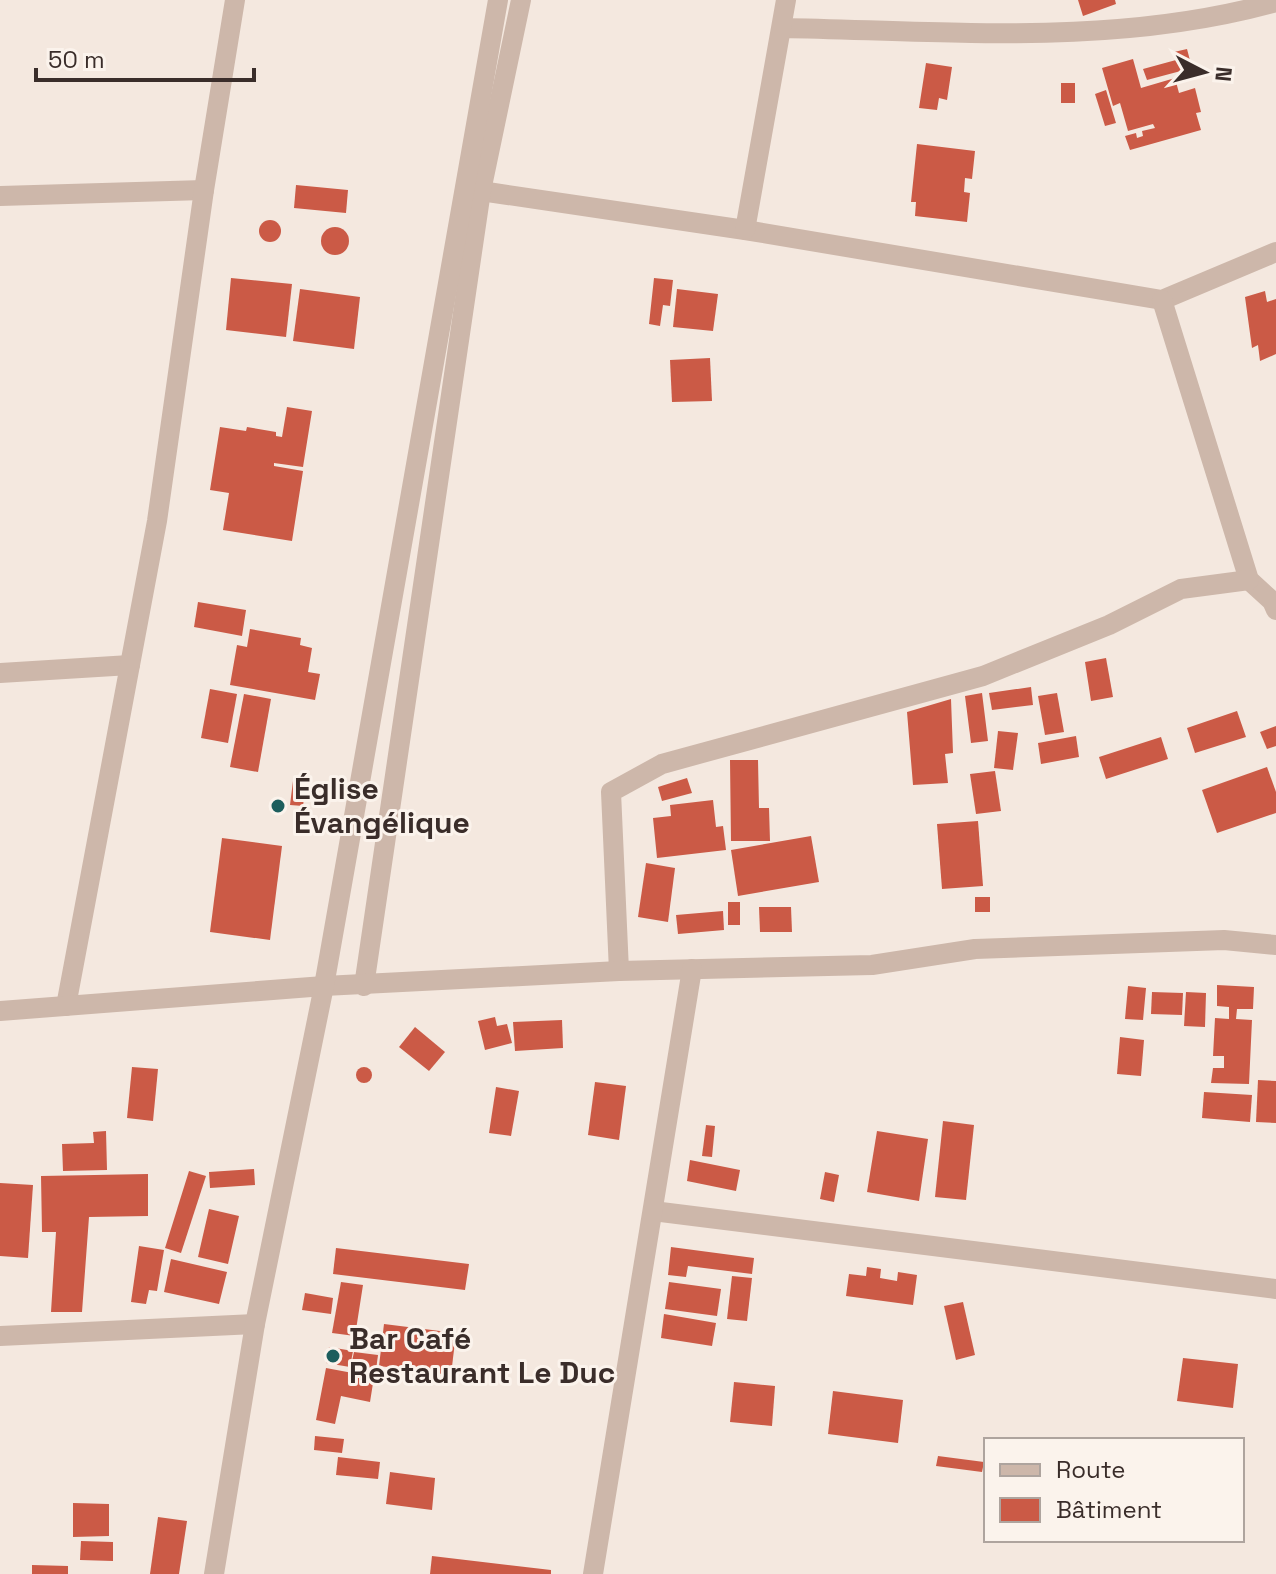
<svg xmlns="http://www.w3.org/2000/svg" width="1276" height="1574" font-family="'Space Grotesk',sans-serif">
<rect width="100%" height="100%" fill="#f4e8df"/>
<g fill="#cb5a46">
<path d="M1078,0H1115L1116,4L1083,16Z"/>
<path d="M1187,49L1192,68L1147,80L1143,69L1176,60L1174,52Z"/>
<path d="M1133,59L1141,88L1175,78L1179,93L1195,88L1201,112L1196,113L1201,130L1130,150L1125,136L1136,133L1137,138L1143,136L1142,131L1155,128L1153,124L1128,131L1120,103L1113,106L1102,68Z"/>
<path d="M926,63L952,67L947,100L939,98L937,110L919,108Z"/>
<rect x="1061" y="83" width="14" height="20"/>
<path d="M1106,90L1116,123L1105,126L1095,94Z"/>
<path d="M917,144L975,151L972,179L965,178L964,192L970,193L967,222L915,216L916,202H911Z"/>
<path d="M296,185L348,190L346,213L294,208Z"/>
<circle cx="270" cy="231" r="11"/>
<circle cx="335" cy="241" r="14"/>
<path d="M231,278L292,284L286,337L226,330Z"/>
<path d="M654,278L673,280L670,306L663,305L660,326L649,324Z"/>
<path d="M300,289L360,297L354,349L293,341Z"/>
<path d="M677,289L718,294L713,331L673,327Z"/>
<path d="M1265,291L1267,302L1276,299V354L1260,361L1258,345L1252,348L1245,297Z"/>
<path d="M710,358L712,401L672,402L670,360Z"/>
<path d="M287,407L312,411L303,467L274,463V466L303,471L292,541L223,530L229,493L210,490L220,427L246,431L247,427L276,432V436L282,437Z"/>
<path d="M198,602L246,610L242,636L194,627Z"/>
<path d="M250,629L301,638L300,645L312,648L308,672L320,674L315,700L230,685L237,645L247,647Z"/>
<path d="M1106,658L1113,697L1091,701L1085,662Z"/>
<path d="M1031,687L1033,705L992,710L989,693Z"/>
<path d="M210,689L237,694L228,743L201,738Z"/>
<path d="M982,693L988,741L971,743L965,696Z"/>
<path d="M1057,693L1064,732L1045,735L1038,696Z"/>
<path d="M244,694L271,699L258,772L230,767Z"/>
<path d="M951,699L953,753L945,754L948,783L913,785L907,712Z"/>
<path d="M1237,711L1246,737L1195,753L1187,728Z"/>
<path d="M1276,726V746L1267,749L1260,732Z"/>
<path d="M998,731L1018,733L1013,770L994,768Z"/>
<path d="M1076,736L1079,757L1041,764L1038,743Z"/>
<path d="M1161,737L1168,759L1106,779L1099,757Z"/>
<path d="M730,760H758L759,808H769L770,841H731Z"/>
<path d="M1267,767L1276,792V813L1217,833L1202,790Z"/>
<path d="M995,771L1001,811L976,814L970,774Z"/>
<path d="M687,778L692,793L662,801L658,787Z"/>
<path d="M293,781L306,782L303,806L290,805Z"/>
<path d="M713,800L716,827L723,826L726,850L657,858L653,818L671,816L670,805Z"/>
<path d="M978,821L983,886L942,889L937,824Z"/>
<path d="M811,836L819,882L738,896L731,850Z"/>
<path d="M222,838L282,846L270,940L210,932Z"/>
<path d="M646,863L675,868L668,922L638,917Z"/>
<rect x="975" y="897" width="15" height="15"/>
<rect x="728" y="902" width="12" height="23"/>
<path d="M759,907H791L792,932H760Z"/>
<path d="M723,911L724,930L678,934L676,915Z"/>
<path d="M1217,985L1254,987L1253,1009H1237L1236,1019L1252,1020L1249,1084L1211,1083L1213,1068H1224V1056H1213L1215,1018L1229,1019V1007L1217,1006Z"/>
<path d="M1128,986L1146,988L1143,1020L1125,1019Z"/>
<path d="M1152,992L1183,993L1182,1015L1151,1014Z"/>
<path d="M1186,992L1206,993L1205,1027L1184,1026Z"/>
<path d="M495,1017L497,1026L507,1024L512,1043L485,1050L478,1021Z"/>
<path d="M562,1020L563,1048L515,1051L513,1022Z"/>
<path d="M415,1027L445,1052L429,1071L399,1047Z"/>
<path d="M1120,1037L1144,1040L1141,1076L1117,1074Z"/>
<path d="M132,1067L158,1069L153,1121L127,1118Z"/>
<circle cx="364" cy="1075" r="8"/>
<path d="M1258,1080L1276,1081V1123L1256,1122Z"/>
<path d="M595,1082L626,1086L619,1140L588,1135Z"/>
<path d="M496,1087L519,1091L511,1136L489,1133Z"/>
<path d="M1204,1092L1252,1095L1250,1122L1202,1118Z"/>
<path d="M943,1121L974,1125L966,1200L935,1197Z"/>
<path d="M706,1125L715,1126L712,1157L702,1156Z"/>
<path d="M106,1131L107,1170L63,1171L62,1144L94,1143L93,1132Z"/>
<path d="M877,1131L928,1139L919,1201L867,1192Z"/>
<path d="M690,1160L740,1170L736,1191L687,1181Z"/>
<path d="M254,1169L255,1185L210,1188L209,1172Z"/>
<path d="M189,1171L206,1176L181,1253L165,1248Z"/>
<path d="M825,1172L839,1175L834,1202L820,1199Z"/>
<path d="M148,1174V1216L89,1217L82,1312H51L56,1232H42L41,1176Z"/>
<path d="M0,1183L33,1185L28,1258L0,1256Z"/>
<path d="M209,1209L239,1216L228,1264L198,1257Z"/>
<path d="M139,1246L164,1250L157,1291L149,1290L146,1304L131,1302Z"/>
<path d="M671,1247L754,1258L752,1274L688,1266L686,1277L668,1275Z"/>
<path d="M336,1248L469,1264L465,1290L333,1274Z"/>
<path d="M171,1259L227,1272L219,1304L164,1292Z"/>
<path d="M867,1267L881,1269L880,1278L897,1281L898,1272L917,1275L913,1305L846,1296L849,1274L866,1276Z"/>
<path d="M732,1276L752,1278L747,1321L727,1319Z"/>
<path d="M341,1282L363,1285L355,1336L332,1333Z"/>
<path d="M669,1282L721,1289L717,1316L665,1309Z"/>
<path d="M305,1293L333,1298L331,1314L302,1310Z"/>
<path d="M963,1302L975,1355L956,1360L944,1306Z"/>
<path d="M664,1314L716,1323L712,1346L661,1338Z"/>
<path d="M384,1324L456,1333L451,1375L379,1366Z"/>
<path d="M329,1347L353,1351L350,1367L326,1363Z"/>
<path d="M354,1352L378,1355L376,1370L351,1366Z"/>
<path d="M1183,1358L1238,1364L1233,1408L1177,1401Z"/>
<path d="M326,1368L374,1377L370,1402L341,1396L335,1424L316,1420Z"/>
<path d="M734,1382L775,1386L772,1426L730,1422Z"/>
<path d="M833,1391L903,1400L898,1443L828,1434Z"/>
<path d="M315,1436L344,1439L342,1453L314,1450Z"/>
<path d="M938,1456L984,1462L982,1472L936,1466Z"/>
<path d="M338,1457L380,1462L378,1479L336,1475Z"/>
<path d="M390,1472L435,1478L432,1510L386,1504Z"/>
<path d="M73,1503L109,1504V1536L73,1537Z"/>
<path d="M158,1517L187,1521L179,1574H150Z"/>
<path d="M81,1541L113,1542V1561L80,1560Z"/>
<path d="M432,1556L551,1570V1574H430Z"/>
<path d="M32,1565L68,1566V1574H32Z"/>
</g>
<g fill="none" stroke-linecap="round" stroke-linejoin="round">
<g stroke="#cdb7aa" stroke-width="20">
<path d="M782,28C946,31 1116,47 1276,2"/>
<path d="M481,191L745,230L1162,300L1276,252"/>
<path d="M0,196L204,190"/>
<path d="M745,230L786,0"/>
<path d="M1162,300L1249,580L1272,601L1276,610"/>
<path d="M0,673L130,665"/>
<path d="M619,971L611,792L662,764L983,676L1109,625L1181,589L1249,580"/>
<path d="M364,986L481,191L521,0"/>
<path d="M66,1006L157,521L204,190L235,0"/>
<path d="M0,1011L324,986L619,971L872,965L975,949L1224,940L1276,945"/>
<path d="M653,1211L1276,1289"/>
<path d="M0,1336L255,1324"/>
<path d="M214,1574L255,1324L324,986L498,0"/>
<path d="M593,1574L692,969"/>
</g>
</g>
<g fill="#1d5e5d" stroke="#fbf3ec" stroke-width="3">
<circle cx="278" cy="806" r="8"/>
<circle cx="333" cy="1356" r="8"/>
</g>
<g text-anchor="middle" stroke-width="6" stroke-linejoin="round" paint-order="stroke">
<g font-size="30" font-weight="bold" fill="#3a2d2a" stroke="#fbf3ec" text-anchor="start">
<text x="294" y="799">Église<tspan x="294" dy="34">Évangélique</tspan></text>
<text x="349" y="1349">Bar Café<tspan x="349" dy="34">Restaurant Le Duc</tspan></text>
</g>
</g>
<rect x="984" y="1438" width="260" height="104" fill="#fbf3ec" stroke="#aea49e" stroke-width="2"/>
<rect x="1000" y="1464" width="40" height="12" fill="#cdb7aa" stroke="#aea49e" stroke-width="2"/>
<text x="1056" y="1478" font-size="24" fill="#3a2d2a">Route</text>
<rect x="1000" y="1498" width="40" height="24" fill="#cb5a46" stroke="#aea49e" stroke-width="2"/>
<text x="1056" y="1518" font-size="24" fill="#3a2d2a">Bâtiment</text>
<g transform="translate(1204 72) rotate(96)" stroke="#fbf3ec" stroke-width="6" paint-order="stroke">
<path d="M0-6L14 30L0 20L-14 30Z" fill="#3a2d2a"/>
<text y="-12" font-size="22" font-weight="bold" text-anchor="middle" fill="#3a2d2a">N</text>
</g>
<path d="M36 68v12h218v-12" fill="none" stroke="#3a2d2a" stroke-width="4"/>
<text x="48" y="68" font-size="24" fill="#3a2d2a" stroke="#fbf3ec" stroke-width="6" paint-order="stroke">50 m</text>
</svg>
